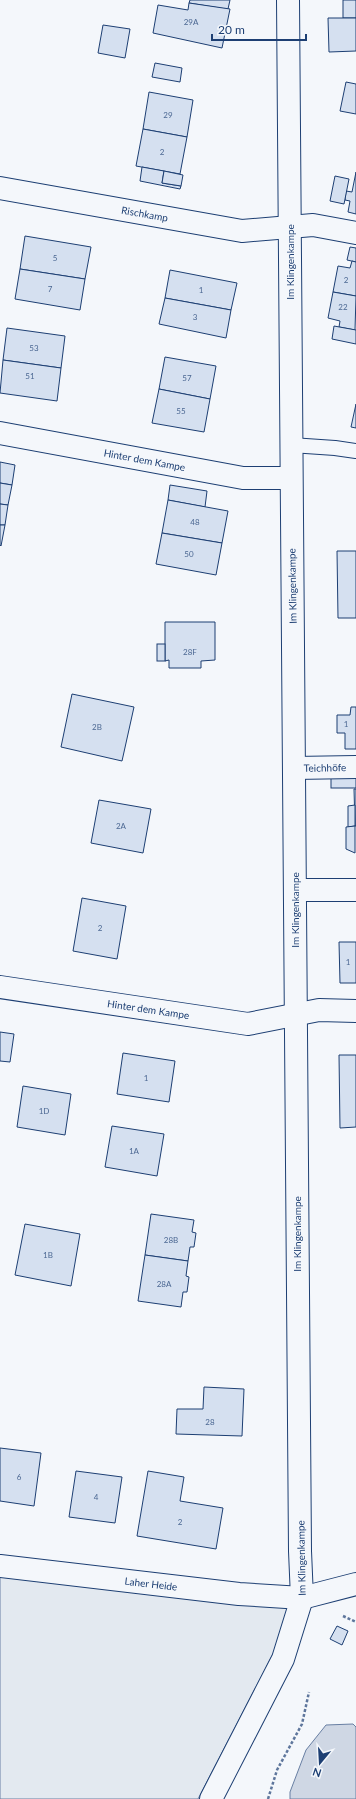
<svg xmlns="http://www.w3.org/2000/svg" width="356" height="1799" font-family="Lato,sans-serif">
<rect width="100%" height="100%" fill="#f4f7fb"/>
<path fill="#e3e9f0" stroke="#687fa3" d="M0,1566L302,1598L198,1799H0Z"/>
<path fill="#cfd7e4" stroke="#687fa3" d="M353,1724L356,1727V1799H290V1792L306,1750L326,1725Z"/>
<g fill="#d5e0f0" stroke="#1d3f73">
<path d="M190,0H230L228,9H226L189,3Z"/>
<rect x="343" y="0" width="13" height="18"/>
<path d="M189,3L230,9L222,48L153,33L158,5L188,10Z"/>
<path d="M328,18H356V51L329,52Z"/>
<path d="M103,25L130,29L125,58L98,53Z"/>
<path d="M155,63L182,68L180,82L152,77Z"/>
<path d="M346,82L356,84V114L340,111Z"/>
<path d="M149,92L193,100L187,137L143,129Z"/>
<path d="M143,129L187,137L180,174L136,166Z"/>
<path d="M142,167L164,171L162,183L181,186L180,189L140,181Z"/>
<path d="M164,171L183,175L181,186L162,183Z"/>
<path d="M356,172V214L348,212L350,201L345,200L346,191L352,192Z"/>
<path d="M335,176L349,179L344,204L330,201Z"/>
<path d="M25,236L91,247L85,279L20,269Z"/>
<path d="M350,247L356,248V262L347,260Z"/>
<path d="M352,261L356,262V296L333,292L338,266L350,268Z"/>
<path d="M20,269L85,279L80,310L15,299Z"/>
<path d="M170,270L237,283L231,310L165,298Z"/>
<path d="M333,292L356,296L355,330L339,327L340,321L328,318Z"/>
<path d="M165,298L231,310L226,338L159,324Z"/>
<path d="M334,326L356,330V344L332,339Z"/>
<path d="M7,328L65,336L61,368L3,360Z"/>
<path d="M165,357L216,366L210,399L159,389Z"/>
<path d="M3,360L61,368L57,401L0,393Z"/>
<path d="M159,389L210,399L204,432L152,423Z"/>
<path d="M356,404V428L351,427Z"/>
<path d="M0,462L15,465L12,485L0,483Z"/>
<path d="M0,483L12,485L8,505L0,504Z"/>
<path d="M170,485L207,491L205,507L168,500Z"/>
<path d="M168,500L228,511L222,543L162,533Z"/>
<path d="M0,504L8,505L5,525H0Z"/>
<path d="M0,525H5L1,546L0,545Z"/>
<path d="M162,533L222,543L216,575L156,564Z"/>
<path d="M337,551H356V618H338Z"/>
<path d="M165,622H215V660L201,661V668H169V660L165,661Z"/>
<rect x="157" y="644" width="8" height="17"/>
<path d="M72,694L134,707L122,761L61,747Z"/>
<path d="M351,707H356V749H345V733H337V715H350Z"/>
<rect x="331" y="772" width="25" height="16"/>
<path d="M354,789H356V826H355Z"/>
<path d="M99,800L151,809L143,853L91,843Z"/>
<path d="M355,805V826L348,827V806Z"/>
<path d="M355,826V853L346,849V827Z"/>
<path d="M82,898L126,906L117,959L73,951Z"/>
<path d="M339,942H356V983H340Z"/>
<path d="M0,1032L14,1034L10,1062L0,1061Z"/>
<path d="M123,1053L175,1061L169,1102L117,1094Z"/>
<path d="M339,1055H356V1127L340,1128Z"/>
<path d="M23,1086L71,1094L65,1135L17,1127Z"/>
<path d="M112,1126L164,1134L157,1176L105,1167Z"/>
<path d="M151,1214L194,1220L192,1232L196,1233L194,1247H190L188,1261L145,1255Z"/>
<path d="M25,1224L80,1234L71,1286L15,1275Z"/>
<path d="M145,1255L188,1261L186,1276L189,1277L187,1292H183L181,1307L138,1301Z"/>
<path d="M204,1387L244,1389L242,1436L176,1434L177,1409H203Z"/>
<path d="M0,1448L41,1453L34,1506L0,1501Z"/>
<path d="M76,1471L122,1477L115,1523L69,1517Z"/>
<path d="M148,1471L184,1477L180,1501L223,1508L216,1549L137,1536Z"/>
<path d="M337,1626L348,1631L342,1645L330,1639Z"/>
</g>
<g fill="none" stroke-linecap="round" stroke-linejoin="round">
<defs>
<path id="lane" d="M291,445L335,448L356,451"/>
<g id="street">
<path id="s1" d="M0,188L242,231L313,225L356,233"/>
<path id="s2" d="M0,433L243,478H291"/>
<path id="s3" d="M294,768L356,767"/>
<path d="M296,890H356"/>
<path id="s4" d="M0,987L248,1024L319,1010L356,1011"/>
<path id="s5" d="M0,1566L239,1594L302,1598L356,1584"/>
<path d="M211,1799L283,1659L302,1598L300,1551L288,0"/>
</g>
</defs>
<use href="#lane" stroke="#1d3f73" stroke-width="16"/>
<use href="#street" stroke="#1d3f73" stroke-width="24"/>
<g stroke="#5e769c" stroke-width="2.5" stroke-dasharray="3 2" stroke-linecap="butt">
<path d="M343,1616L356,1622"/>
<path d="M268,1799L277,1770L302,1724L309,1692"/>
</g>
<use href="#lane" stroke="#f4f7fb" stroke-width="14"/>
<use href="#street" stroke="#f4f7fb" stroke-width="22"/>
</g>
<g text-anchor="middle" stroke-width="3" stroke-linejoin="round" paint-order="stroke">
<g font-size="8" fill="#4b6792">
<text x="191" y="25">29A</text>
<text x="168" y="118">29</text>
<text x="162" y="155">2</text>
<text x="55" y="261">5</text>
<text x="346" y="283">2</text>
<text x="50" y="292">7</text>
<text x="201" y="293">1</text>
<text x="343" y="310">22</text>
<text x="195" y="320">3</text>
<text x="34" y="351">53</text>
<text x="30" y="379">51</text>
<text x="187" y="381">57</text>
<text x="181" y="414">55</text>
<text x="195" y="525">48</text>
<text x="189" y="557">50</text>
<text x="190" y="655">28F</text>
<text x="346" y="727">1</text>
<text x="97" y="730">2B</text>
<text x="121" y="829">2A</text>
<text x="100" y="931">2</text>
<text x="348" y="965">1</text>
<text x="146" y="1081">1</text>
<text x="44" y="1114">1D</text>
<text x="134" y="1154">1A</text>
<text x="171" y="1243">28B</text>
<text x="48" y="1258">1B</text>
<text x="164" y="1287">28A</text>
<text x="210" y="1425">28</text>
<text x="19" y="1480">6</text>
<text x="96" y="1500">4</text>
<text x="180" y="1525">2</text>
</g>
<g font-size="10" fill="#1d3f73" stroke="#f4f7fb">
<text dy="4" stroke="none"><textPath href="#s1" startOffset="147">Rischkamp</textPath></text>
<text transform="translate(290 262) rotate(-90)" y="4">Im Klingenkampe</text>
<text dy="4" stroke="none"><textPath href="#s2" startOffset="147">Hinter dem Kampe</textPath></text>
<text transform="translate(292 586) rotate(-91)" y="4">Im Klingenkampe</text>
<text dy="4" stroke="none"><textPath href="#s3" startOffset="31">Teichhöfe</textPath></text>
<text transform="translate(295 910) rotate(-90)" y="4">Im Klingenkampe</text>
<text dy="4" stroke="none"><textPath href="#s4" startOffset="150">Hinter dem Kampe</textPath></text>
<text transform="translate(297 1234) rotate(-90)" y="4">Im Klingenkampe</text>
<text transform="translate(301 1558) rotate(-91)" y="4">Im Klingenkampe</text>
<text dy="4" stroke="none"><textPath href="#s5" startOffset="152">Laher Heide</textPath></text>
</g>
</g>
<g transform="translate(320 1763) rotate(198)" stroke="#f4f7fb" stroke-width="3" paint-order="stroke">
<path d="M0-3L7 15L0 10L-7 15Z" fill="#1d3f73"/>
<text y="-6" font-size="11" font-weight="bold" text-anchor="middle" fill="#1d3f73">N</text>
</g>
<path d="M212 34v6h94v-6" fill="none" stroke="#1d3f73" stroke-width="2"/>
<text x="218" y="34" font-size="12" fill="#1d3f73" stroke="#f4f7fb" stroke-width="3" paint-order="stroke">20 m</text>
</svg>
